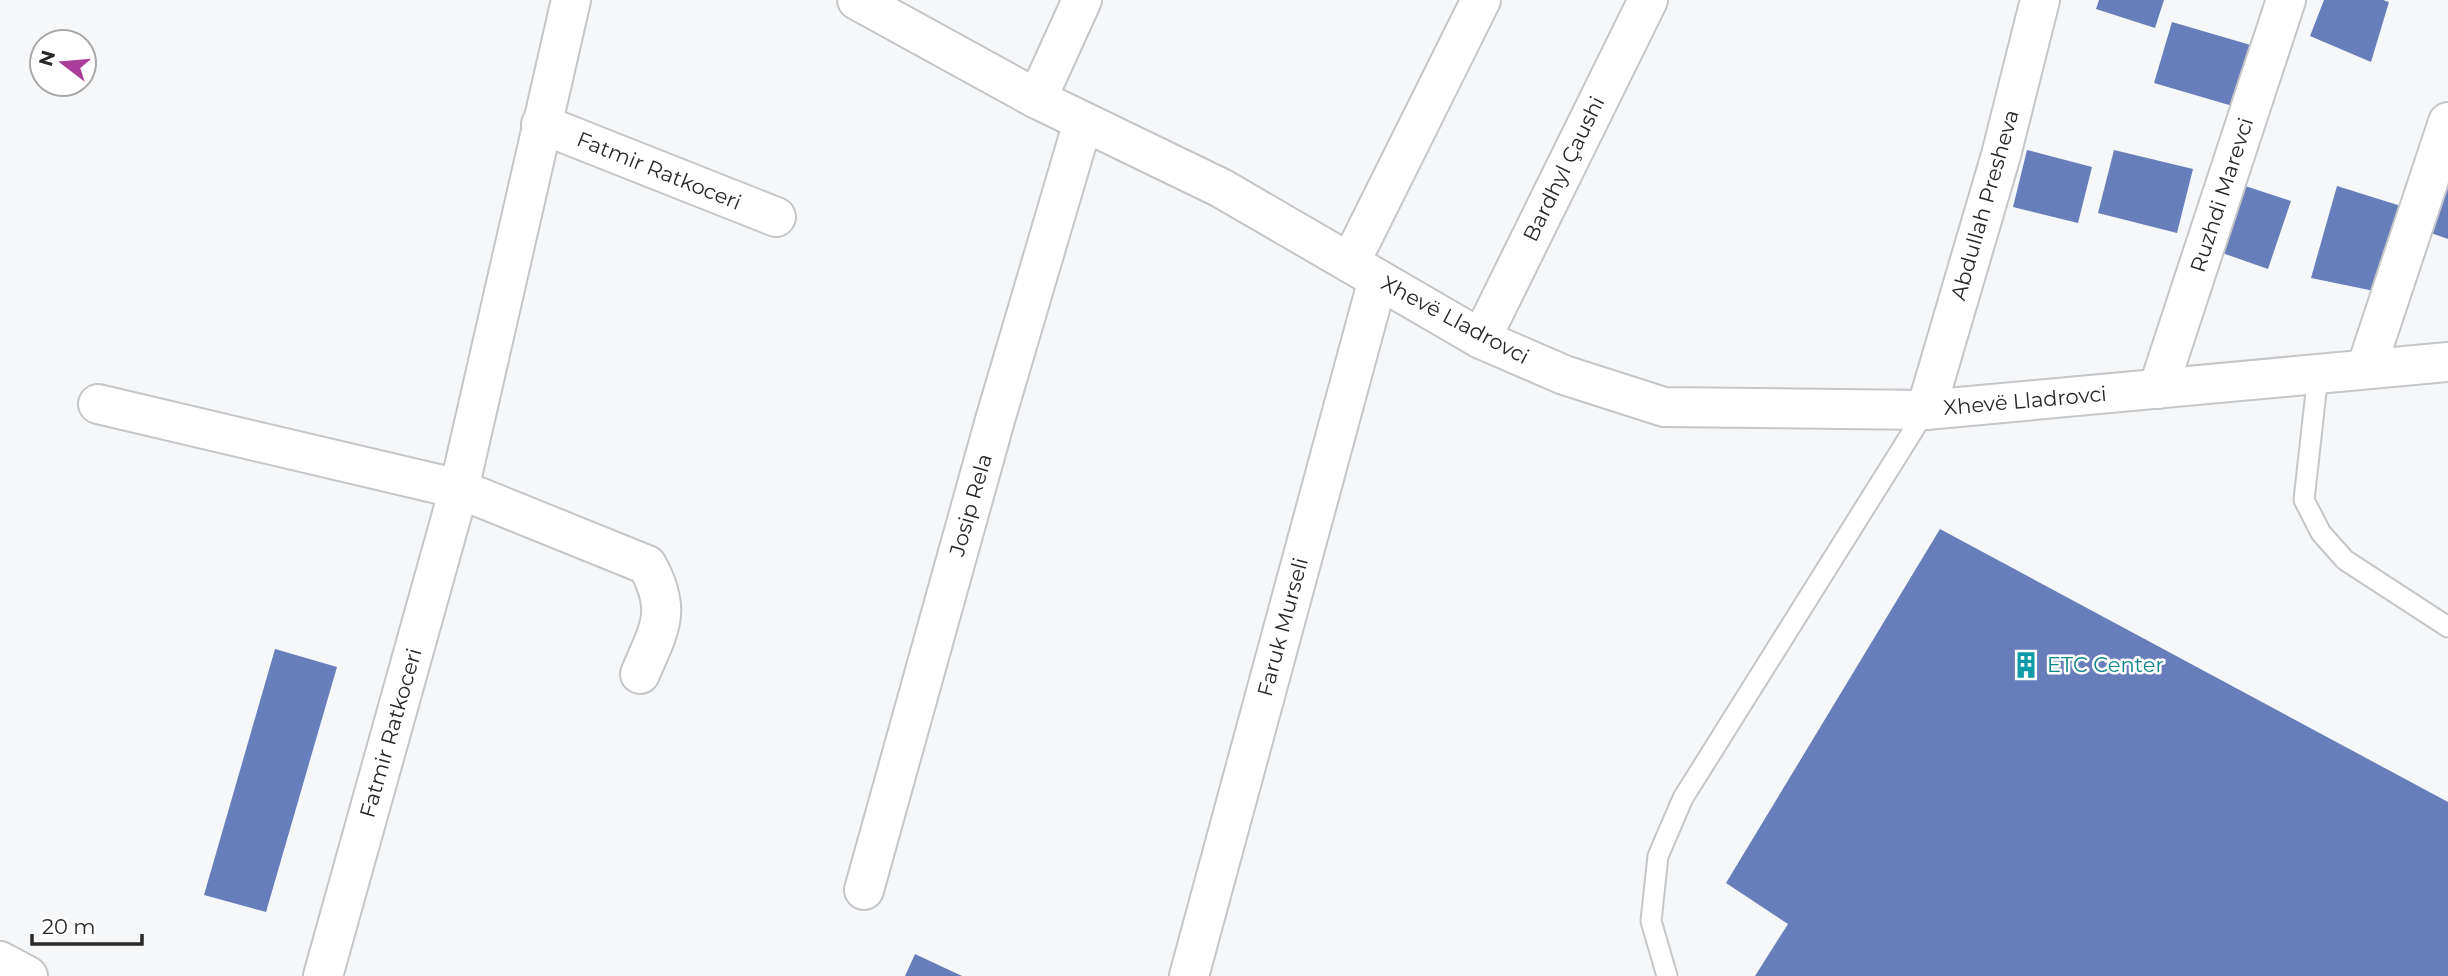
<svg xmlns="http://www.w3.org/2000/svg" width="2448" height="976" font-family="Montserrat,sans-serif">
<rect width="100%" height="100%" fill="#f6f7f9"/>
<g fill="#687ebb">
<path d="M2099,0H2164L2155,28L2096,9Z"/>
<path d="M2324,0H2383L2389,2L2371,62L2310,36Z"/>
<path d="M2172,22L2254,46L2236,107L2154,83Z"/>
<path d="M2027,150L2092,167L2078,223L2013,207Z"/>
<path d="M2114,150L2193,169L2177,233L2098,213Z"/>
<path d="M2230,181L2291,201L2268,269L2208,248Z"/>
<path d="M2337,186L2401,206L2379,292L2311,278Z"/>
<path d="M2448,186V239L2431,233Z"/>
<path d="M1940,529L2448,802V976H1755L1788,924L1726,883Z"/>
<path d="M275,649L337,667L266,912L204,895Z"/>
<path d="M915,954L962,976H905Z"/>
</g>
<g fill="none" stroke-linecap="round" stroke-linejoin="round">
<defs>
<g id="service">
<path d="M2318,374L2304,500L2321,533L2345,560L2448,627"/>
<path d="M1667,976L1651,921L1658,856L1683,798L1926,410"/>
</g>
<g id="minor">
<path d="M857,0L1037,99L1221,188L1481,339L1564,375L1664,407L1926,410L2448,362"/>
<path d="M1037,99L1082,0"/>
<path d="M541,124L776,217"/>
<path d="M1350,263L1481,0"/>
<path d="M1481,339L1648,0"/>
<path d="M2366,369L2448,122"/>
<path d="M2158,389L2286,0"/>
<path d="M98,404L459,489L647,565C673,611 659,629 640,674"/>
<path d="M1926,410L2001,155L2040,0"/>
<path d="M864,890L995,420L1083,122"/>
<path d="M1189,976L1378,279"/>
</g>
<g id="tertiary">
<path d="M0,961L28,976"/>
<path d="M323,976L459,489L571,0"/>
</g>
</defs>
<use href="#service" stroke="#c5c6c8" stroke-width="23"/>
<use href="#minor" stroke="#c5c6c8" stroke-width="42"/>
<use href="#tertiary" stroke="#c5c6c8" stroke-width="42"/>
<use href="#service" stroke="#fff" stroke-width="19"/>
<use href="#minor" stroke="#fff" stroke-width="38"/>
<use href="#tertiary" stroke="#fff" stroke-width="38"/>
</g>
<defs>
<symbol id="building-bare" viewBox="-9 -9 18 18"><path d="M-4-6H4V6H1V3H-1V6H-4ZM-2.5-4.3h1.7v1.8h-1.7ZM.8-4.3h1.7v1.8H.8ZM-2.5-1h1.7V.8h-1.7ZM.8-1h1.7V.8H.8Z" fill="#0f9aa8" stroke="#fff" stroke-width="2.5" paint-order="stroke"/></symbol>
</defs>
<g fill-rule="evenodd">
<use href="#building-bare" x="2007" y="646" width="38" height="38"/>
</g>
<g text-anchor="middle" stroke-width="5" stroke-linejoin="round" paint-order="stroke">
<g font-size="21" fill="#282829" stroke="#fff">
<text transform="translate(1564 169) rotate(-64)" y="7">Bardhyl Çaushi</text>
<text transform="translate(659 171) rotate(22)" y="7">Fatmir Ratkoceri</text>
<text transform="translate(2222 195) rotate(-72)" y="7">Ruzhdi Marevci</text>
<text transform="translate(1985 205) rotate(-74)" y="7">Abdullah Presheva</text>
<text transform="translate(1455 320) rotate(28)" y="7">Xhevë Lladrovci</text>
<text transform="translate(2025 401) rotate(-5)" y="7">Xhevë Lladrovci</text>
<text transform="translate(971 505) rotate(-74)" y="7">Josip Rela</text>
<text transform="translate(1283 627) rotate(-75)" y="7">Faruk Murseli</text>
<text transform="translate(391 733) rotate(-74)" y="7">Fatmir Ratkoceri</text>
</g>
<g font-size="21" fill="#0d838f" stroke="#fff" text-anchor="start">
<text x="2047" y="672">ETC Center</text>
</g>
</g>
<g transform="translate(63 63) rotate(286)"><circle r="33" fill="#ffffff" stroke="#a9a9a9" stroke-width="2"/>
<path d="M0-5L12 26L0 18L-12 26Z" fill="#aa3d9c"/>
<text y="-10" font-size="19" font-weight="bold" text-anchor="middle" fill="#282829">N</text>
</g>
<path d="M32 934v10h110v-10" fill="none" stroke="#282829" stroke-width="3.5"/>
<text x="42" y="934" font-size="21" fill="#282829" stroke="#ffffff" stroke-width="5" paint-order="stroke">20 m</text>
</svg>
